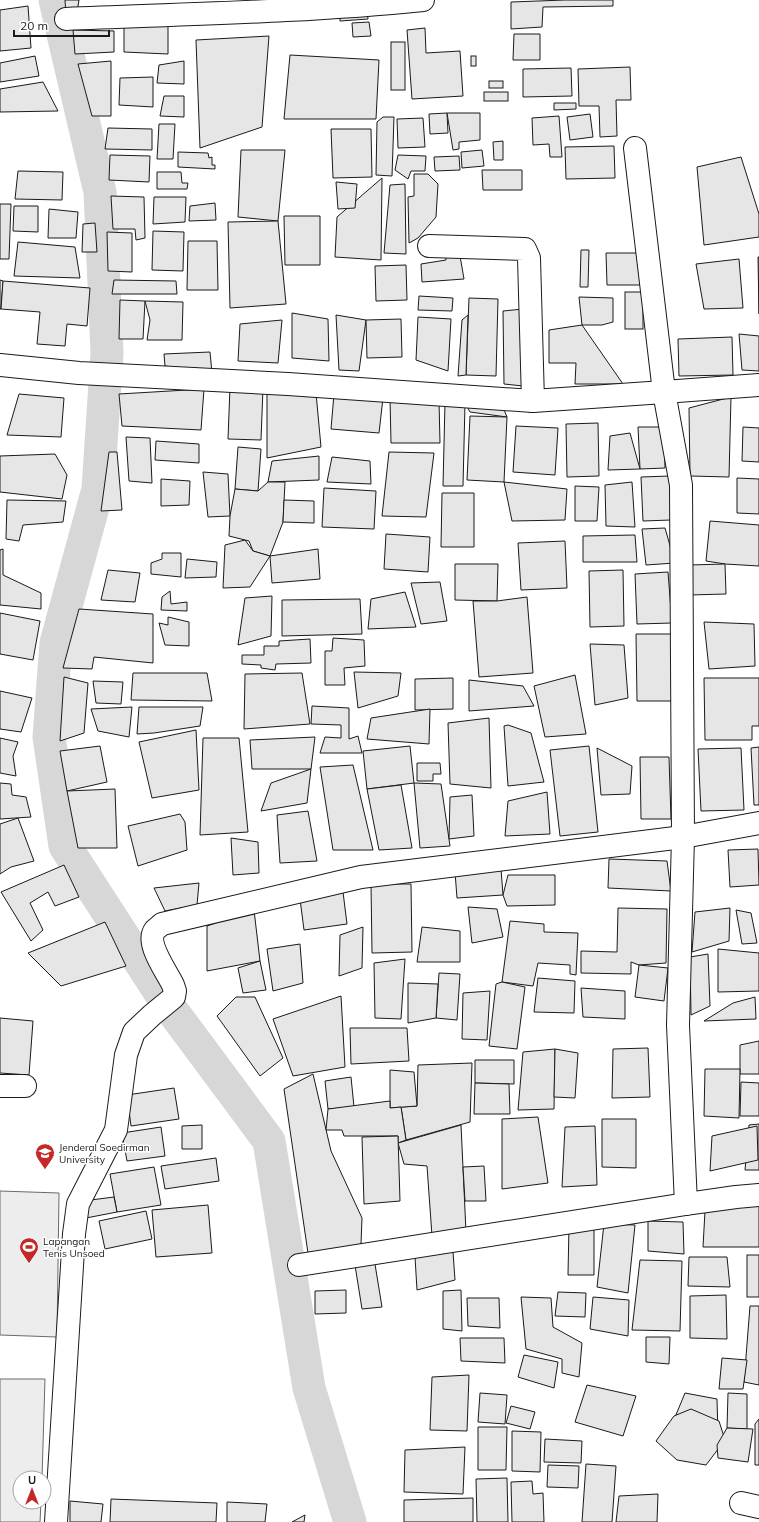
<svg xmlns="http://www.w3.org/2000/svg" width="759" height="1522" font-family="Mulish,sans-serif">
<rect width="100%" height="100%" fill="#fff"/>
<g fill="#ededed" stroke="#6a6a6a">
<path d="M0,1191L59,1193L57,1337L0,1335Z"/>
<path d="M0,1379H45L42,1478H20V1502H41L40,1522H0Z"/>
</g>
<g fill="none" stroke-linecap="round" stroke-linejoin="round">
<path stroke="#d7d7d7" stroke-width="33" d="M55,0L100,192L107,353L98,489L56,643L49,737L65,846L168,1005L269,1141L309,1388L350,1522"/>
</g>
<g fill="#e6e6e6" stroke="#1a1a1a">
<path d="M65,0H79L77,12L66,15Z"/>
<path d="M565,0H613V6L543,7L542,27L511,29V2Z"/>
<path d="M28,6L31,48L0,51V10Z"/>
<path d="M367,9L368,19L340,21V11Z"/>
<path d="M168,22V54L124,52V25Z"/>
<path d="M369,22L371,36L353,37L352,23Z"/>
<path d="M425,28L426,53L460,51L463,96L412,99L407,30Z"/>
<path d="M73,30L114,31V52L75,54Z"/>
<path d="M514,34H540V60H513Z"/>
<path d="M269,36L262,127L200,148L196,40Z"/>
<rect x="391" y="42" width="14" height="48"/>
<path d="M290,55L379,60L376,119H284Z"/>
<path d="M35,56L39,76L0,82V63Z"/>
<rect x="471" y="56" width="5" height="10"/>
<path d="M111,61V116H92L78,64Z"/>
<path d="M184,61V84L157,83L159,65Z"/>
<path d="M630,67L631,100H616L617,136L600,137L599,106H579L578,69Z"/>
<path d="M571,68L572,96L523,97V69Z"/>
<path d="M153,77V107L119,105L120,78Z"/>
<rect x="489" y="81" width="14" height="7"/>
<path d="M43,82L58,111L0,112V89Z"/>
<rect x="484" y="92" width="24" height="9"/>
<path d="M164,96H184V117L160,116Z"/>
<path d="M554,103H576V109L554,110Z"/>
<path d="M447,113L448,133L430,134L429,114Z"/>
<path d="M447,113H480V140L459,142V149L453,150Z"/>
<path d="M590,114L593,137L570,140L567,117Z"/>
<path d="M559,116L562,157H550L549,144L533,145L532,118Z"/>
<path d="M383,117H394L392,176L376,175L377,122Z"/>
<path d="M423,118L425,147L398,148L397,119Z"/>
<path d="M159,124H175L173,159H157Z"/>
<path d="M108,128L152,129V150L105,149Z"/>
<path d="M331,129H371L372,177L333,178Z"/>
<path d="M503,141V160H494L493,142Z"/>
<path d="M614,146L615,178L566,179L565,147Z"/>
<path d="M241,150H285L278,221L238,217Z"/>
<path d="M482,150L484,166L462,168L461,152Z"/>
<path d="M178,152L208,153L209,158L212,157V165H215V169L178,167Z"/>
<path d="M110,155L150,156L149,182L109,180Z"/>
<path d="M398,155L426,156L425,171H411L408,179L395,170Z"/>
<path d="M459,156L460,170L435,171L434,157Z"/>
<path d="M741,157L759,214V237L704,245L697,167Z"/>
<path d="M482,170H522V190H483Z"/>
<path d="M18,171L63,172L62,200L15,199Z"/>
<path d="M157,172H181L182,183H188L187,189H157Z"/>
<path d="M414,174H428L438,184L436,217L418,238L409,243L408,197L414,196Z"/>
<path d="M382,178L381,260L335,257L337,217Z"/>
<path d="M336,182L357,184L355,208L338,209Z"/>
<path d="M405,184L406,254L384,253L390,185Z"/>
<path d="M111,196L144,197L145,238L136,240L135,229H113Z"/>
<path d="M154,197H186L185,222L153,224Z"/>
<path d="M215,203L216,220L189,221L190,206Z"/>
<path d="M0,204H11L9,259H0Z"/>
<path d="M14,206H38V232L13,231Z"/>
<path d="M49,209L78,212L76,238H48Z"/>
<path d="M284,216H320V265H285Z"/>
<path d="M278,221L286,304L230,308L228,222Z"/>
<path d="M95,223L97,252H82L83,224Z"/>
<path d="M153,231L184,232L183,271L152,270Z"/>
<path d="M107,232L132,233V272L108,271Z"/>
<path d="M188,241H217L218,290H187Z"/>
<path d="M18,242L75,247L80,278L14,276Z"/>
<path d="M446,249L459,250L464,279L422,282L421,264L446,260Z"/>
<path d="M581,250H589L588,287H580Z"/>
<path d="M606,253H642V285H607Z"/>
<path d="M758,257H759V314Z"/>
<path d="M739,259L743,308L704,309L696,264Z"/>
<path d="M406,265L407,300L376,301L375,266Z"/>
<path d="M0,280L3,281L1,309H0Z"/>
<path d="M114,280L176,281L177,294H112Z"/>
<path d="M3,281L90,288L87,326L67,324L65,346L37,344L40,312L1,309Z"/>
<rect x="625" y="292" width="18" height="37"/>
<path d="M419,296L453,298L452,311L418,310Z"/>
<path d="M579,297L613,298V322L602,325H582Z"/>
<path d="M469,298L498,299L496,376L466,375Z"/>
<path d="M120,300L145,301L143,339H119Z"/>
<path d="M145,301L183,302L182,340H147L150,320Z"/>
<path d="M523,309V386L504,384L503,311Z"/>
<path d="M292,313L328,319L329,361L292,358Z"/>
<path d="M336,315L366,320L359,371L339,370Z"/>
<path d="M468,315L466,375L458,376L462,320Z"/>
<path d="M418,317L451,319L448,371L416,360Z"/>
<path d="M401,319L402,357L367,358L366,320Z"/>
<path d="M282,320L278,363L238,361L240,324Z"/>
<path d="M582,325L623,384H575L576,363H549V330Z"/>
<path d="M739,334L759,336V371L742,370Z"/>
<path d="M732,337L733,375L679,376L678,339Z"/>
<path d="M210,352L212,373L165,366L164,354Z"/>
<path d="M230,387L263,388L261,440L228,439Z"/>
<path d="M204,389L201,430L122,426L119,394Z"/>
<path d="M267,390L316,393L321,447L267,458Z"/>
<path d="M19,394L64,398L61,437L7,435Z"/>
<path d="M334,394L383,398L379,433L331,429Z"/>
<path d="M731,397L729,477L690,476L689,408Z"/>
<path d="M390,398L439,401L440,443H391Z"/>
<path d="M445,402L465,403L463,486H443Z"/>
<path d="M465,403L502,405L507,417L470,412Z"/>
<path d="M470,416L507,417L504,482L467,480Z"/>
<path d="M598,423L599,476L567,477L566,424Z"/>
<path d="M516,426L558,428L555,475L513,472Z"/>
<path d="M638,427H664L665,468L640,469Z"/>
<path d="M743,427L759,428V462L742,461Z"/>
<path d="M630,433L640,469L608,470L610,436Z"/>
<path d="M126,437L150,438L152,483L129,481Z"/>
<path d="M156,441L199,444V463L155,460Z"/>
<path d="M238,447L261,449L258,491L235,489Z"/>
<path d="M109,452H117L122,510L101,511Z"/>
<path d="M389,452L434,453L426,517L382,516Z"/>
<path d="M55,454L67,475L62,499L0,492V456Z"/>
<path d="M319,456V480L268,482L272,461Z"/>
<path d="M332,457L370,461L371,484L327,482Z"/>
<path d="M203,472L228,474L230,516L208,517Z"/>
<path d="M670,476L671,520L643,521L641,477Z"/>
<path d="M737,478L759,479V514L737,513Z"/>
<path d="M161,479L190,481L189,505L161,506Z"/>
<path d="M268,482H285L283,522L270,556L253,551L249,541L229,536L230,516L235,489L258,491Z"/>
<path d="M504,482L567,489L565,520L512,521Z"/>
<path d="M632,482L635,527L606,526L605,485Z"/>
<path d="M575,486L599,487L597,521H575Z"/>
<path d="M324,488L376,491L374,529L322,527Z"/>
<path d="M442,493H474V547H441Z"/>
<path d="M7,500L66,501L63,522L23,525L19,541L6,539Z"/>
<path d="M284,500L314,501V523L283,522Z"/>
<path d="M710,521L759,525V566L725,564L706,561Z"/>
<path d="M665,528L675,563L646,565L642,529Z"/>
<path d="M386,534L430,537L428,572L384,569Z"/>
<path d="M635,535L637,562H583V536Z"/>
<path d="M245,540L253,551L270,556L250,587L223,588L225,545Z"/>
<path d="M565,541L567,588L521,590L518,543Z"/>
<path d="M3,549V575L41,593V609L0,605V550Z"/>
<path d="M318,549L320,579L272,583L270,556Z"/>
<path d="M162,553H181V577L151,574V563L162,559Z"/>
<path d="M187,559L217,562L216,577L185,578Z"/>
<path d="M455,564H498L497,601L455,600Z"/>
<path d="M725,564L726,594L689,595V565Z"/>
<path d="M108,570L140,573L135,602L101,600Z"/>
<path d="M623,570L624,626L590,627L589,571Z"/>
<path d="M668,572L672,623L637,624L635,574Z"/>
<path d="M440,582L447,621L421,624L411,583Z"/>
<path d="M170,591L171,604L187,602V611L161,610L162,597Z"/>
<path d="M405,592L416,627L368,629L371,599Z"/>
<path d="M272,596L271,636L238,645L245,598Z"/>
<path d="M527,597L533,673L479,677L473,601H497Z"/>
<path d="M360,599L362,634L282,636V600Z"/>
<path d="M79,609L153,614V663L94,657L92,669L63,668Z"/>
<path d="M0,613L40,621L33,660L0,654Z"/>
<path d="M168,617L189,622V646L165,645L159,623L168,625Z"/>
<path d="M704,622L754,624L755,666L709,669Z"/>
<path d="M636,634H672V701H637Z"/>
<path d="M333,638L364,640L365,666L344,668L345,685H325V651H332Z"/>
<path d="M310,639L311,663L276,664L275,670L261,668V665L242,664V655H264V646H279V641Z"/>
<path d="M590,644L624,645L628,698L595,705Z"/>
<path d="M354,672L401,673L398,696L358,708Z"/>
<path d="M133,673H207L212,701L131,700Z"/>
<path d="M302,673L310,724L244,729L245,674Z"/>
<path d="M575,675L586,734L545,737L534,686Z"/>
<path d="M64,677L88,683L84,733L60,741Z"/>
<path d="M453,678V709L415,710V679Z"/>
<path d="M704,678H759V726H752V740H705Z"/>
<path d="M469,680L523,686L534,706L469,711Z"/>
<path d="M93,681L123,682L121,704L96,703Z"/>
<path d="M0,691L32,698L21,732L0,729Z"/>
<path d="M312,706L349,708V739L358,736L362,753H320L325,737L341,738V725L311,724Z"/>
<path d="M132,707L129,737L98,731L91,709Z"/>
<path d="M139,707H203L200,726L154,733L137,734Z"/>
<path d="M430,709L429,744L367,739L371,718Z"/>
<path d="M489,718L491,788L450,784L448,723Z"/>
<path d="M508,725L531,733L544,782L508,786L504,726Z"/>
<path d="M196,730L199,790L152,798L139,742Z"/>
<path d="M315,737L311,769H252L250,740Z"/>
<path d="M0,738L18,742L13,756L16,776L0,773Z"/>
<path d="M203,738H239L248,832L200,835Z"/>
<path d="M100,746L107,782L67,791L60,751Z"/>
<path d="M410,746L414,783L367,789L363,751Z"/>
<path d="M589,746L598,832L560,836L550,750Z"/>
<path d="M759,747V805H754L751,748Z"/>
<path d="M597,748L632,766L630,794L601,795Z"/>
<path d="M741,748L744,810L701,811L698,749Z"/>
<path d="M640,757H669L671,819H641Z"/>
<path d="M417,763H440L441,774H433V781H417Z"/>
<path d="M353,765L373,850H333L320,767Z"/>
<path d="M311,769L307,803L261,811L271,783Z"/>
<path d="M0,783L11,784L12,795L26,797L31,817L0,819Z"/>
<path d="M414,783L441,784L450,846L420,848Z"/>
<path d="M401,785L412,848L379,850L367,789Z"/>
<path d="M115,789L117,848H78L67,791Z"/>
<path d="M547,792L550,834L505,836L508,801Z"/>
<path d="M472,795L474,836L449,839L450,797Z"/>
<path d="M308,811L317,861L280,863L277,815Z"/>
<path d="M180,814L185,822L187,850L138,866L128,826Z"/>
<path d="M18,818L34,861L11,867L0,874V824Z"/>
<path d="M231,838L258,842L259,873L233,875Z"/>
<path d="M758,849L759,885L730,887L728,850Z"/>
<path d="M609,859L667,861L671,891L608,888Z"/>
<path d="M64,865L79,897L55,906L48,892L30,903L43,930L31,941L1,892Z"/>
<path d="M501,869L503,895L457,898L455,872Z"/>
<path d="M508,875H555V905L507,906L503,895Z"/>
<path d="M199,883L197,905L165,911L154,888Z"/>
<path d="M371,884H411L412,952L372,953Z"/>
<path d="M343,892L347,924L304,930L300,899Z"/>
<path d="M468,907L497,909L503,937L472,943Z"/>
<path d="M618,908L667,909L666,963L639,965L631,962V974L581,973V951L617,952Z"/>
<path d="M730,908L729,941L692,952L695,912Z"/>
<path d="M254,910L260,961L207,971V926Z"/>
<path d="M736,910L751,913L757,943L742,944Z"/>
<path d="M510,921L544,924V932L578,933L576,975L570,974V965L538,963L533,986L502,982Z"/>
<path d="M105,922L126,966L61,986L28,953Z"/>
<path d="M363,927L362,968L339,976L340,935Z"/>
<path d="M422,927L460,931V962H417Z"/>
<path d="M300,944L303,983L273,991L267,949Z"/>
<path d="M718,949L759,953V991L718,992Z"/>
<path d="M708,954L710,1006L691,1015L690,957Z"/>
<path d="M405,959L401,1019L375,1018L374,963Z"/>
<path d="M260,961L266,990L243,993L238,968Z"/>
<path d="M639,965L668,968L664,1001L635,997Z"/>
<path d="M439,973L460,974L457,1020L436,1018Z"/>
<path d="M538,978L575,981L574,1013L534,1012Z"/>
<path d="M502,982L525,987L517,1049L489,1046L496,984Z"/>
<path d="M408,983L438,984L436,1018L408,1023Z"/>
<path d="M581,988L625,991V1019L583,1017Z"/>
<path d="M490,991L487,1040L462,1039L463,993Z"/>
<path d="M341,996L345,1067L293,1076L273,1019Z"/>
<path d="M236,997H255L283,1058L260,1076L217,1016Z"/>
<path d="M755,997L756,1019L704,1021L733,1003Z"/>
<path d="M0,1018L33,1021L29,1075L0,1073Z"/>
<path d="M350,1028H407L409,1061L351,1064Z"/>
<path d="M759,1041V1074H740V1045Z"/>
<path d="M648,1048L650,1097L612,1098L613,1049Z"/>
<path d="M555,1049L554,1109L518,1110L523,1052Z"/>
<path d="M555,1049L578,1053L575,1098L554,1097Z"/>
<path d="M475,1060H514V1084L475,1083Z"/>
<path d="M472,1063L470,1122L406,1140L401,1107L417,1106L418,1065Z"/>
<path d="M705,1069H740L739,1118L704,1116Z"/>
<path d="M390,1070L414,1072L417,1106L390,1108Z"/>
<path d="M313,1074L331,1151L362,1218L361,1244L309,1260L284,1089Z"/>
<path d="M351,1077L354,1107L328,1109L325,1081Z"/>
<path d="M741,1082L759,1083V1116H740Z"/>
<path d="M475,1083L509,1084L510,1114H474Z"/>
<path d="M174,1088L179,1119L131,1126L127,1095Z"/>
<path d="M390,1101V1108L401,1107L406,1140L398,1143V1136H344L342,1130H326L328,1109Z"/>
<path d="M538,1117L548,1183L502,1189V1119Z"/>
<path d="M602,1119H636V1168L602,1167Z"/>
<path d="M759,1124V1170H745L749,1125Z"/>
<path d="M202,1125V1149H182V1126Z"/>
<path d="M461,1125L466,1232L432,1236L427,1166L404,1164L398,1143Z"/>
<path d="M595,1126L597,1185L562,1187L565,1127Z"/>
<path d="M757,1126L758,1160L710,1171L712,1136Z"/>
<path d="M161,1127L165,1156L127,1161L122,1133Z"/>
<path d="M398,1136L400,1201L364,1204L362,1137Z"/>
<path d="M216,1158L219,1181L165,1189L161,1166Z"/>
<path d="M484,1166L486,1201H465L463,1167Z"/>
<path d="M154,1167L161,1205L117,1212L110,1174Z"/>
<path d="M114,1197L117,1212L86,1218L83,1201Z"/>
<path d="M759,1204V1247H703L705,1211Z"/>
<path d="M208,1205L212,1253L156,1257L152,1210Z"/>
<path d="M146,1211L152,1239L105,1249L99,1221Z"/>
<path d="M648,1221L683,1222L684,1254L648,1251Z"/>
<path d="M594,1224V1275H568L569,1225Z"/>
<path d="M604,1224L635,1225L628,1293L597,1287Z"/>
<path d="M453,1252L455,1280L417,1290L415,1257Z"/>
<rect x="747" y="1255" width="12" height="42"/>
<path d="M689,1257H727L730,1287L688,1286Z"/>
<path d="M374,1258L382,1307L362,1309L354,1259Z"/>
<path d="M640,1260L682,1261L680,1331L632,1330Z"/>
<path d="M346,1290V1313L315,1314V1291Z"/>
<path d="M461,1290L462,1331L443,1329V1291Z"/>
<path d="M558,1292L586,1293L585,1317L555,1316Z"/>
<path d="M726,1295L727,1339L690,1338V1296Z"/>
<path d="M521,1297L551,1298L553,1327L582,1343L579,1377L562,1373V1359L526,1349Z"/>
<path d="M593,1297L629,1300L628,1336L590,1329Z"/>
<path d="M467,1298H499L500,1328L468,1326Z"/>
<path d="M750,1306H759V1385L744,1382Z"/>
<path d="M646,1337H670L669,1364L646,1362Z"/>
<path d="M460,1338H504L505,1363L461,1361Z"/>
<path d="M524,1355L558,1362L554,1388L518,1377Z"/>
<path d="M722,1358L747,1360L743,1389H719Z"/>
<path d="M469,1375L467,1431L430,1430L432,1377Z"/>
<path d="M587,1385L636,1396L623,1436L575,1422Z"/>
<path d="M480,1393L507,1395L505,1424L478,1422Z"/>
<path d="M685,1393L717,1399L718,1435L712,1441L691,1409L666,1439Z"/>
<path d="M728,1393L747,1394V1429L727,1428Z"/>
<path d="M511,1406L535,1412L530,1429L506,1423Z"/>
<path d="M691,1409L719,1421L725,1440L706,1465L677,1460L656,1441L674,1416Z"/>
<path d="M759,1419V1465H755V1424Z"/>
<path d="M478,1427H507L506,1470H478Z"/>
<path d="M727,1428L753,1429L748,1462L718,1458L717,1445Z"/>
<path d="M512,1431L541,1432L540,1472L512,1471Z"/>
<path d="M545,1439L582,1441L581,1463L544,1462Z"/>
<path d="M465,1447L463,1494L404,1492L405,1450Z"/>
<path d="M586,1464L616,1466L612,1522H582Z"/>
<path d="M548,1465L579,1466L578,1488L547,1487Z"/>
<path d="M507,1478L508,1522H477L476,1479Z"/>
<path d="M532,1481L533,1494L543,1493L544,1522H512L511,1482Z"/>
<path d="M658,1494L657,1522H616L619,1496Z"/>
<path d="M473,1498V1522H404V1500Z"/>
<path d="M111,1499L217,1503L216,1522H110Z"/>
<path d="M70,1501L103,1504L101,1522H70Z"/>
<path d="M227,1502L267,1504L265,1522H227Z"/>
<path d="M305,1515L304,1522H292Z"/>
</g>
<g fill="none" stroke-linecap="round" stroke-linejoin="round">
<defs>
<g id="minor">
<path d="M66,19C185,14 305,12 423,0"/>
<path d="M635,148L664,392L759,385"/>
<path d="M429,246L525,249L529,258L533,401"/>
<path d="M0,365L79,373L288,384L533,401L664,392L681,485L683,837L678,1025L686,1204"/>
<path d="M0,1086H25"/>
<path d="M299,1265L686,1204L736,1197L759,1195"/>
<path d="M741,1503L759,1507"/>
<path d="M56,1522L74,1234L78,1204L116,1130L126,1055L134,1032L152,1015L174,997L175,991L173,985C167,972 145,943 155,930C157,928 160,926 162,924L361,877L683,837L759,823"/>
</g>
</defs>
<use href="#minor" stroke="#1a1a1a" stroke-width="24"/>
<use href="#minor" stroke="#fff" stroke-width="22"/>
</g>
<defs>
<symbol id="university-pin" viewBox="-11 -11 22 30"><path d="M0 17L-7.5 6A9.5 9.5 0 1 1 7.5 6Z" fill="#c62828" stroke="#fff"/><path d="M0-5L7-2L0 1L-7-2ZM-4 1L0 2.5L4 1V4Q0 6-4 4Z" fill="#fff"/></symbol>
<symbol id="stadium-pin" viewBox="-11 -11 22 30"><path d="M0 17L-7.5 6A9.5 9.5 0 1 1 7.5 6Z" fill="#c62828" stroke="#fff"/><path d="M0-5a6.5 5 0 1 0 0 10a6.5 5 0 1 0 0-10ZM-3.5-1.8h7v3.6h-7Z" fill="#fff"/></symbol>
</defs>
<g fill-rule="evenodd">
<use href="#university-pin" x="34" y="1142" width="22" height="30"/>
<use href="#stadium-pin" x="18" y="1236" width="22" height="30"/>
</g>
<g text-anchor="middle" stroke-width="3" stroke-linejoin="round" paint-order="stroke">
<g font-size="10" fill="#1a1a1a" stroke="#fff" text-anchor="start">
<text x="59" y="1151">Jenderal Soedirman<tspan x="59" dy="12">University</tspan></text>
<text x="43" y="1245">Lapangan<tspan x="43" dy="12">Tenis Unsoed</tspan></text>
</g>
</g>
<g transform="translate(32 1490)"><circle r="19" fill="#ffffff" stroke="#a3a3a3"/>
<path d="M0-3L7 15L0 10L-7 15Z" fill="#c62828"/>
<text y="-6" font-size="11" font-weight="bold" text-anchor="middle" fill="#1a1a1a">U</text>
</g>
<path d="M14 30v6h95v-6" fill="none" stroke="#1a1a1a" stroke-width="2"/>
<text x="20" y="30" font-size="12" fill="#1a1a1a" stroke="#ffffff" stroke-width="3" paint-order="stroke">20 m</text>
</svg>
